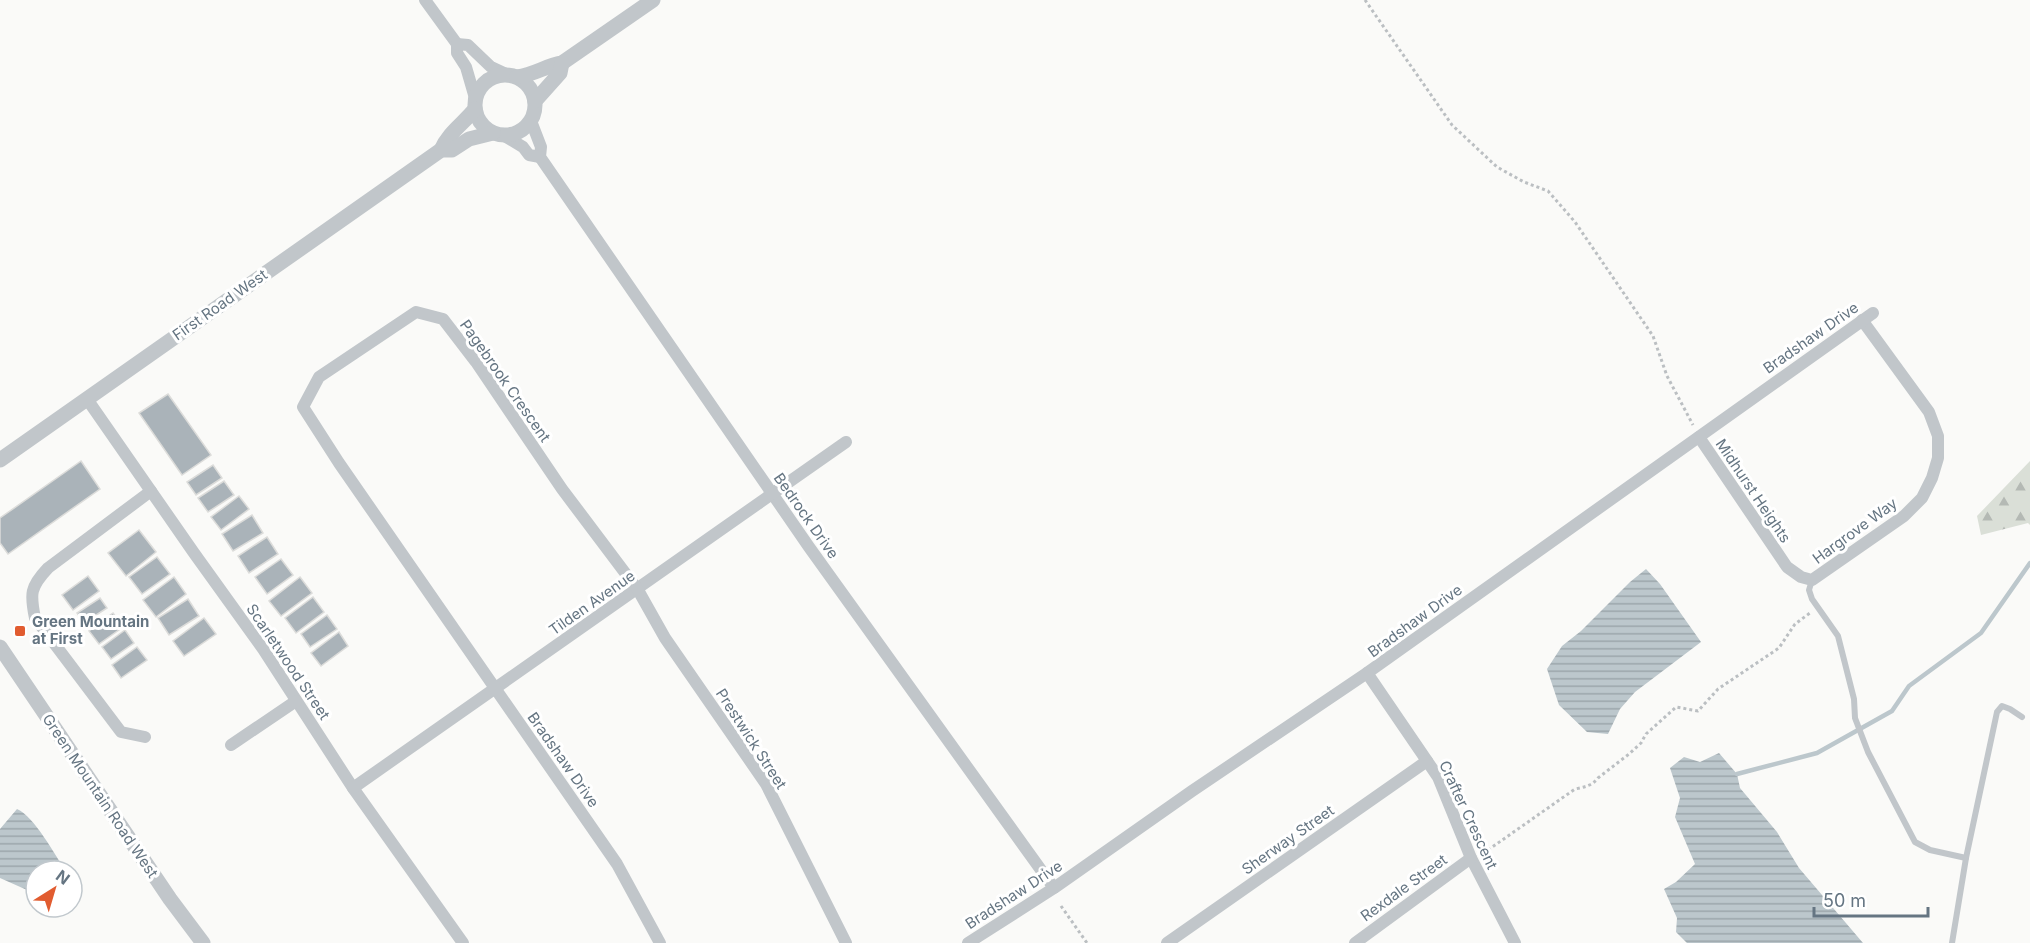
<svg xmlns="http://www.w3.org/2000/svg" width="2030" height="943" font-family="Inter,sans-serif">
<defs>
<pattern id="forest-firs" width="22" height="20" patternUnits="userSpaceOnUse" patternTransform="scale(1.5)"><rect width="22" height="20" fill="#dadfd7"/><path d="M5 1l3.5 6h-7zM16 11l3.5 6h-7z" fill="#b4b9b4"/></pattern>
<pattern id="water-rules" width="6" height="5" patternUnits="userSpaceOnUse" patternTransform="scale(1.5)"><rect width="6" height="5" fill="#bcc7cc"/><path d="M0 2.5h6" fill="none" stroke="#9ca6ab"/></pattern>
</defs>
<rect width="100%" height="100%" fill="#fafaf8"/>
<path fill="url(#forest-firs)" d="M2030,461V525L2028,523L1981,535L1977,516Z"/>
<g fill="url(#water-rules)">
<path d="M1646,569L1660,584L1701,642L1635,692L1620,709L1608,734L1587,732L1559,705L1547,669L1562,646L1581,631L1630,582Z"/>
<path d="M1719,753L1737,774L1740,788L1777,832L1799,868L1863,943H1687L1676,932L1677,918L1664,889L1676,882L1695,864L1675,817L1680,798L1670,768L1684,757L1700,762Z"/>
<path d="M17,809C35,817 54,854 66,871H36V894L0,878V829Z"/>
</g>
<g fill="none" stroke-linecap="round" stroke-linejoin="round">
<path stroke="#bcc7cc" stroke-width="4.5" d="M1737,774L1817,753L1892,711L1909,686L1981,633L2030,563"/>
</g>
<g fill="#aab3b9" stroke="#dcdcda" stroke-width="1.5">
<path d="M168,394L211,455L182,475L139,413Z"/>
<path d="M81,461L100,489L8,554L0,543V518Z"/>
<path d="M213,465L222,478L196,495L187,482Z"/>
<path d="M224,481L234,495L208,512L198,498Z"/>
<path d="M239,496L249,509L221,530L211,517Z"/>
<path d="M252,515L263,533L233,551L222,534Z"/>
<path d="M139,530L156,552L126,576L108,553Z"/>
<path d="M267,537L278,554L249,573L238,556Z"/>
<path d="M157,557L170,574L142,594L129,577Z"/>
<path d="M281,559L293,575L267,594L255,577Z"/>
<path d="M88,576L99,591L73,610L62,595Z"/>
<path d="M174,577L186,594L156,617L143,600Z"/>
<path d="M300,577L312,593L281,616L269,601Z"/>
<path d="M313,597L324,612L296,633L285,618Z"/>
<path d="M100,598L107,608L84,623L77,613Z"/>
<path d="M188,599L199,616L169,635L158,618Z"/>
<path d="M113,613L123,627L99,644L89,631Z"/>
<path d="M327,615L337,629L310,647L301,634Z"/>
<path d="M204,618L216,634L184,656L173,641Z"/>
<path d="M125,630L134,643L111,659L102,647Z"/>
<path d="M339,632L348,646L321,666L311,653Z"/>
<path d="M137,647L147,660L121,678L112,665Z"/>
</g>
<g fill="none" stroke-linecap="round" stroke-linejoin="round">
<g stroke="#bbbfc2" stroke-width="3" stroke-dasharray="3 3" stroke-linecap="butt">
<path d="M1365,0L1452,125L1497,167L1524,182L1548,191L1575,222L1653,336L1667,376L1693,425"/>
<path d="M1488,850L1575,789C1584,787 1592,786 1598,778L1629,754L1641,743L1646,734L1676,707L1698,711L1718,689L1779,648L1795,624L1810,613"/>
<path d="M1061,906L1087,943"/>
</g>
<g stroke="#c1c6ca" stroke-width="6">
<path d="M1812,580L1809,590L1812,599L1838,636L1854,699L1855,718L1868,752L1915,842L1930,850L1966,858"/>
<path d="M1952,943L1966,858L1997,712L2002,706L2010,709L2022,717"/>
</g>
<g stroke="#c1c6ca" stroke-width="12">
<path d="M425,0L457,44V53L466,67L475,98"/>
<path d="M457,44L468,45L491,67L506,74"/>
<path d="M531,121L541,147L540,157L809,547L1054,888"/>
<path d="M503,135L523,147L529,155L540,157"/>
<path d="M87,399L194,553L263,649L353,788L463,943"/>
<path d="M1699,437L1787,567L1801,577L1812,580L1904,516L1922,498L1932,478L1938,458V436L1929,412L1862,320"/>
<path d="M1367,673L1438,777L1471,858L1515,943"/>
<path d="M145,737L121,732L35,618C30,594 30,587 48,568L151,491"/>
<path d="M231,745L296,701"/>
<path d="M353,788L846,442"/>
<path d="M660,943L617,864L339,463L303,407L319,377L416,312L443,319L476,362L562,489L638,590L665,638L766,784L846,943"/>
<path d="M968,943L1054,888L1192,791L1367,673L1873,313"/>
<path d="M1167,943L1427,761"/>
<path d="M1355,943L1471,858"/>
</g>
<g stroke="#c1c6ca" stroke-width="15">
<circle cx="505" cy="105" r="30"/>
<path d="M517,77C536,74 545,66 562,63L653,0"/>
<path d="M535,101L560,73L562,63"/>
<path d="M441,150C448,133 464,123 475,109"/>
<path d="M0,460L441,150H452L469,139L493,133"/>
<path d="M0,647L170,899L203,943"/>
</g>
</g>
<rect fill="#e15c30" stroke="#fff" stroke-width="2" x="14" y="625" width="12" height="12" rx="3"/>
<g text-anchor="middle" stroke-width="6" stroke-linejoin="round" paint-order="stroke">
<g font-size="15" fill="#657582" stroke="#fff">
<text transform="translate(220 305) rotate(-35)" y="5">First Road West</text>
<text transform="translate(1811 338) rotate(-35)" y="5">Bradshaw Drive</text>
<text transform="translate(505 381) rotate(55)" y="5">Pagebrook Crescent</text>
<text transform="translate(1753 491) rotate(56)" y="5">Midhurst Heights</text>
<text transform="translate(806 516) rotate(55)" y="5">Bedrock Drive</text>
<text transform="translate(1855 531) rotate(-36)" y="5">Hargrove Way</text>
<text transform="translate(592 603) rotate(-35)" y="5">Tilden Avenue</text>
<text transform="translate(1415 621) rotate(-36)" y="5">Bradshaw Drive</text>
<text transform="translate(288 662) rotate(56)" y="5">Scarletwood Street</text>
<text transform="translate(751 739) rotate(57)" y="5">Prestwick Street</text>
<text transform="translate(563 760) rotate(55)" y="5">Bradshaw Drive</text>
<text transform="translate(100 796) rotate(56)" y="5">Green Mountain Road West</text>
<text transform="translate(1468 815) rotate(65)" y="5">Crafter Crescent</text>
<text transform="translate(1288 840) rotate(-35)" y="5">Sherway Street</text>
<text transform="translate(1404 888) rotate(-36)" y="5">Rexdale Street</text>
<text transform="translate(1014 895) rotate(-33)" y="5">Bradshaw Drive</text>
</g>
<g font-size="15" font-weight="bold" fill="#657582" stroke="#fff" text-anchor="start">
<text x="32" y="627">Green Mountain<tspan x="32" dy="17">at First</tspan></text>
</g>
</g>
<g transform="translate(54 889) rotate(37)"><circle r="28" fill="#ffffff" stroke="#c1c8cd" stroke-width="1.5"/>
<path d="M0-4.5L10 22L0 15L-10 22Z" fill="#e15c30"/>
<text y="-9" font-size="16" font-weight="bold" text-anchor="middle" fill="#657582">N</text>
</g>
<path d="M1814 907v9h114v-9" fill="none" stroke="#657582" stroke-width="3"/>
<text x="1823" y="907" font-size="18" fill="#657582" stroke="#ffffff" stroke-width="4.5" paint-order="stroke">50 m</text>
</svg>
